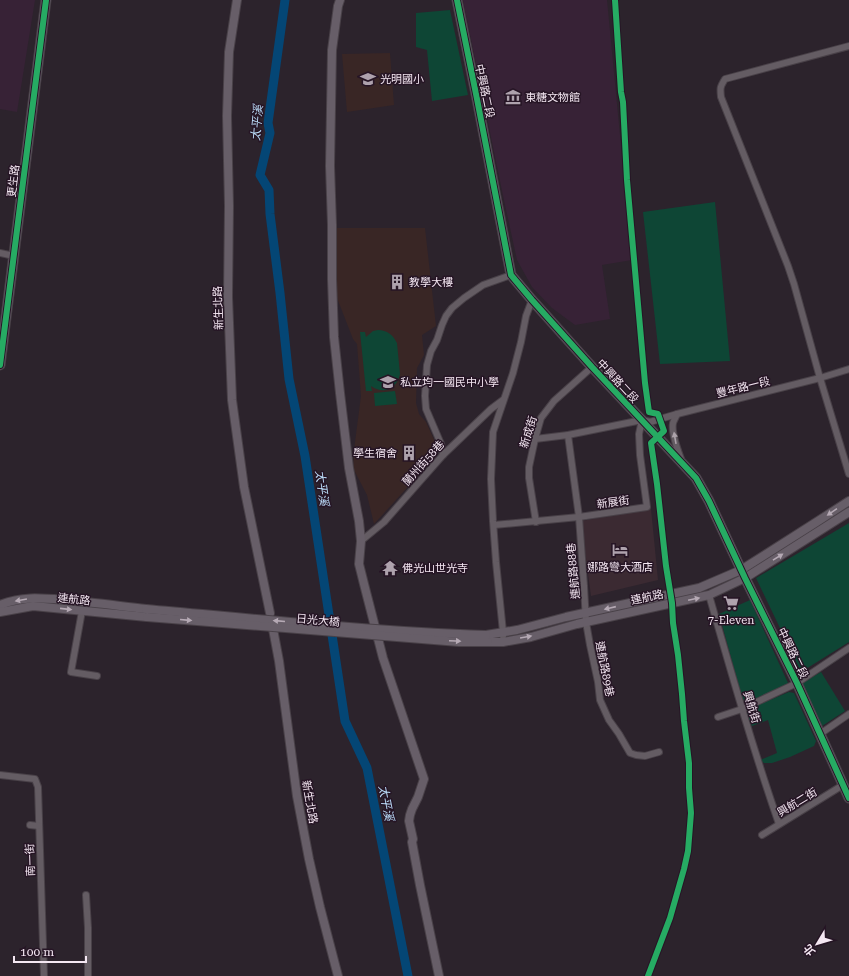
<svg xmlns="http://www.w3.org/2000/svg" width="849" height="976" font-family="'Roboto Serif','Noto Sans TC',serif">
<rect width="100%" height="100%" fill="#2c232c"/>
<path fill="#3b2a32" d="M651,509L658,580L591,596L581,521Z"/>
<g fill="#372236">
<path d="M0,0H35L17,112L0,109Z"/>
<path d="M463,0H607L632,260L602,265L610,319L575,325L552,308L532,287L517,260L501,186Z"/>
</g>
<g fill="#392625">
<path d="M390,53L394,105L347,112L342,54Z"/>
<path d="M335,228H425L436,326L422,335L424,355L417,368L416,403L419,414L426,422L437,446V453L434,459L425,468L374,524L367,495L353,468L355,442L361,396L357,344L353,339L337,298Z"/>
</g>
<g fill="#0e4635">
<path d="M450,10L468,95L432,101L427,50L416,47V13Z"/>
<path d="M715,202L730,361L660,364L643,212Z"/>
<path d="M378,330C387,330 393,335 397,343L400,374C397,389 384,395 371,386L372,391H366L360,332H365L366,337L373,331Z"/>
<path d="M395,391L397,404L375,406L374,393Z"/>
<path d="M849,523V642L801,672L756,578Z"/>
<path d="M750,600L788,683L786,686L748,703L745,702L742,697L719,614Z"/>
<path d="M821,672L845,711L822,726L802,683Z"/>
<path d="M789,692L794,693L816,741L814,746L790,757L772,763H764L760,760L777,753L768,720L752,726L746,712L748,709Z"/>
</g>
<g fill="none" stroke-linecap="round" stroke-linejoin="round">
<path stroke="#044675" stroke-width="9" d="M285,0L268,123L270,133L260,175L269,190L270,214L280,293L289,379L305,456L345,721L367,768L408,976"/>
<defs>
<g id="street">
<path d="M849,46L725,79C720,87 720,88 721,97L788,266L794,284L820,378L849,474"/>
<path d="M0,253L14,256"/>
<path d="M677,414C676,417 674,420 673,423C671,432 678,451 681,459"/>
<path d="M568,435L579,517L584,586L586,622L590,645L598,682L600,700L609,720L619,734L630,753L636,755L645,756L659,752"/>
<path d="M535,439L568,435L642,420L650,422L677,414L820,378L849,369"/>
<path d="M443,455L441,444L426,409L425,396L427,365L431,351L437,340L442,325L446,316L452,308L464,298L483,285L511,275"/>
<path d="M536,522L529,478V467L535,439L541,418L554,401L592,367"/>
<path d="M494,525L579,517L647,507L640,455L639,434L642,420"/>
<path d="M361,541L384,522L443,455L491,409L503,400"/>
<path d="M709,595C731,672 753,749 779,824"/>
<path d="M82,611L71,672L97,676"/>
<path d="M503,636V632L496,562L493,521L491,479L493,432L513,373L521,342L526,316L532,300"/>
<path d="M718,717L742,709L797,683L849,648"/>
<path d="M820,734L849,714"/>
<path d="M0,775L35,779L38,787L44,976"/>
<path d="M30,825L39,826"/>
<path d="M762,835L843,785"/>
<path d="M86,895L88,928V976"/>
</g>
<g id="secondary">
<path d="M237,0L229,52L227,116L229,206L228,297L232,400L244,487L270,613"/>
<path d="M340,0L338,6L332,50L330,166L332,225V279L334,337L340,393L349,468L359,521L361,541L359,564L364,584L383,658L424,779L418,797L412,809L410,815L409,821L413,839L412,842L420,885L439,976"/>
<path d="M0,605C21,596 41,598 64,600C91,602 119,606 146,609"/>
<path d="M0,612L33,606L147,617"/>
<path d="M273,629L279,661L297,796L309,859L320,907L338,976"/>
<path d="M486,635L517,630L566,617L699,588L741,570L815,523L849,501"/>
<path d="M488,642H503L531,637L577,624L709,595L745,578L849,512"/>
</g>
<g id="primary">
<path d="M457,0L477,99L511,275L532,300L592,367L682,463L696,478L709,501L745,578L797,683L849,798"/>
<path d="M0,365L46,0"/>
</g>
</defs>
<use href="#street" stroke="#494148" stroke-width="8"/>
<use href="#secondary" stroke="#494148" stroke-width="10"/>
<use href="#primary" stroke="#494148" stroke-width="11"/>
<use href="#street" stroke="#645c63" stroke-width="6"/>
<use href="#secondary" stroke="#675e68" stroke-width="8"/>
<use href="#primary" stroke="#68606d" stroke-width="9"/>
<defs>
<g id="secondary-bridge">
<path d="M146,609C259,619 372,631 486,635"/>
<path d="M147,617L372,635L459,642H488"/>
</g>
</defs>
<use href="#secondary-bridge" stroke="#494148" stroke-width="10" stroke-linecap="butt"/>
<use href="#secondary-bridge" stroke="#675e68" stroke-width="8"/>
<defs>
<g id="cycleway">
<path d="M457,0L477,99L511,275L532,300L592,367L682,463L696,478L709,501L745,578L797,683L849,798"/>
<path d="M615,0L621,92L623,102L627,180L645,383L649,412L658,414L664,431L651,443L657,484L666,566L672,603L673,623L678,655L682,694L684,721L689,763V788L691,813L688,851L684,869L670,918L648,976"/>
<path d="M0,365L46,0"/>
</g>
</defs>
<use href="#cycleway" stroke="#261525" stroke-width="8"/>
<use href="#cycleway" stroke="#26ab63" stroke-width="6"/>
</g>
<defs><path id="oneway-solid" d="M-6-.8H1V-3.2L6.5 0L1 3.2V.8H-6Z"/></defs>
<use fill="#aca2aa" href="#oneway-solid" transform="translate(675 438) rotate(-100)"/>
<g fill="#b5a9b4">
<use href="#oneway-solid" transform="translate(832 512) rotate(146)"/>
<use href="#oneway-solid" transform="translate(778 557) rotate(-32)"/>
<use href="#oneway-solid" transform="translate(694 599) rotate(-12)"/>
<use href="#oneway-solid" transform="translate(21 600) rotate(170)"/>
<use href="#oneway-solid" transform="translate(610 608) rotate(167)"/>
<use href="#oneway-solid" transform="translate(66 609) rotate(6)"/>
<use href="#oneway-solid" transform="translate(186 620) rotate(5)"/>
<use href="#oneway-solid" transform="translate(279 621) rotate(-175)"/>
<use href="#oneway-solid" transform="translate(526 637) rotate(-10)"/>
<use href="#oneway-solid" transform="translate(455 641) rotate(3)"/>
</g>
<defs>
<symbol id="school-bare" viewBox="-9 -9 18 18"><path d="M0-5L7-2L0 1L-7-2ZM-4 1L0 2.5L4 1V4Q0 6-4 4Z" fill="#aea2ad" stroke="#261525" stroke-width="2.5" paint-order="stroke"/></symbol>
<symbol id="museum-bare" viewBox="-9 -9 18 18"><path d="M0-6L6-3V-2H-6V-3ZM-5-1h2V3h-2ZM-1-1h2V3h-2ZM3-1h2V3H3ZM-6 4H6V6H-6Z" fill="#aea2ad" stroke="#261525" stroke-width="2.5" paint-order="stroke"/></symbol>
<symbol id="building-bare" viewBox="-9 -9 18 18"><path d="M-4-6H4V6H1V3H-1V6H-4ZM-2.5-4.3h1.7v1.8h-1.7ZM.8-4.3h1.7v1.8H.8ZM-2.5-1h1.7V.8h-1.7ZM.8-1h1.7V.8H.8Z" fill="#aea2ad" stroke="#261525" stroke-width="2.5" paint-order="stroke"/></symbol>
<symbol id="hotel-bare" viewBox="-9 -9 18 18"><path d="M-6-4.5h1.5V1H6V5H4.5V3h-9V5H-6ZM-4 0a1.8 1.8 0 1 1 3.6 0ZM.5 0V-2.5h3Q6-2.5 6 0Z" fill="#aea2ad" stroke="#261525" stroke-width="2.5" paint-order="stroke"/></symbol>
<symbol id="temple-bare" viewBox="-9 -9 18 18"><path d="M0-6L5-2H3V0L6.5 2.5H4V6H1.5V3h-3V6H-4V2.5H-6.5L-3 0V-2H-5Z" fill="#aea2ad" stroke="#261525" stroke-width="2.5" paint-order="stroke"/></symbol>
<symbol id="supermarket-bare" viewBox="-9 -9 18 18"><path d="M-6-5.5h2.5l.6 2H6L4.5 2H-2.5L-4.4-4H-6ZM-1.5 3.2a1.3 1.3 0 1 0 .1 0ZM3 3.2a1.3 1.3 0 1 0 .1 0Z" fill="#aea2ad" stroke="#261525" stroke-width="2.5" paint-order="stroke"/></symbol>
</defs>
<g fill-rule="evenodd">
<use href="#school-bare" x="357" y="68" width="22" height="22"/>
<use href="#museum-bare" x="502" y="86" width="22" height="22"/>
<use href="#building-bare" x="386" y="271" width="22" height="22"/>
<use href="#school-bare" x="377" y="371" width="22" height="22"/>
<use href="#building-bare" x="398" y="442" width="22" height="22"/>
<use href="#hotel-bare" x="609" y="539" width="22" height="22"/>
<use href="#temple-bare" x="379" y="557" width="22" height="22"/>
<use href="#supermarket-bare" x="720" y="592" width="22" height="22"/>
</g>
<g text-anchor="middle" stroke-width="3" stroke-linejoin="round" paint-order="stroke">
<g font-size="11" fill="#f4e7f2" stroke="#261525" text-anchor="start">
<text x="380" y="83">光明國小</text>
<text x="525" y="101">東糖文物館</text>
<text x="409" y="286">教學大樓</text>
<text x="400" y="386">私立均一國民中小學</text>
<text x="397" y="457" text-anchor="end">學生宿舍</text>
<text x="620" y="571" text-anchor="middle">娜路彎大酒店</text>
<text x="402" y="572">佛光山世光寺</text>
<text x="731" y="624" text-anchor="middle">7-Eleven</text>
</g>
<g font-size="11" fill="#f4e7f2" stroke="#261525">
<text transform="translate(485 91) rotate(78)" y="4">中興路二段</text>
<text transform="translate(13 181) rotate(-83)" y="4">更生路</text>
<text transform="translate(218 308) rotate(-92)" y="4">新生北路</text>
<text transform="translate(618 381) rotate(47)" y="4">中興路二段</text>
<text transform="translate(743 387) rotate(-14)" y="4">豐年路一段</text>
<text transform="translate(528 432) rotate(-73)" y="4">新成街</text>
<text transform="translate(423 463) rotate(-48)" y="4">蘭州街58巷</text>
<text transform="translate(613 502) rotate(-8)" y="4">新展街</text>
<text transform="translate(573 571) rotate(-95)" y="4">連航路88巷</text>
<text transform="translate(647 597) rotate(-12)" y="4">連航路</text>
<text transform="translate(74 599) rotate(6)" y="4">連航路</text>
<text transform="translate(318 620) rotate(5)" y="4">日光大橋</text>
<text transform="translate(793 653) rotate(64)" y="4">中興路二段</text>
<text transform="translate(605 669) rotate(79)" y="4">連航路89巷</text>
<text transform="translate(752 707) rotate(73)" y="4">興航街</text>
<text transform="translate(310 802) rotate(80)" y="4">新生北路</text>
<text transform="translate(797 802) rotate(-31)" y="4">興航二街</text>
<text transform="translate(30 860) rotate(-92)" y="4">南一街</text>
</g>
<g font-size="12" font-style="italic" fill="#badbf8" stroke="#261525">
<text transform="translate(257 123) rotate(-85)" y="4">太平溪</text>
<text transform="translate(322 488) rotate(82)" y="4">太平溪</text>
<text transform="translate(386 803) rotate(79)" y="4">太平溪</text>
</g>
</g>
<g transform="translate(817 944) rotate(232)" stroke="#261525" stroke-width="3" paint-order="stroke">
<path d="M0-3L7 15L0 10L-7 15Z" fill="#f4e7f2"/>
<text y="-6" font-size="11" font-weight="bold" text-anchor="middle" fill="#f4e7f2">北</text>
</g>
<path d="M14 956v6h72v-6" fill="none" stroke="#f4e7f2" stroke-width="2"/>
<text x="20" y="956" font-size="12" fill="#f4e7f2" stroke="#261525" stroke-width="3" paint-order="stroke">100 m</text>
</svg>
